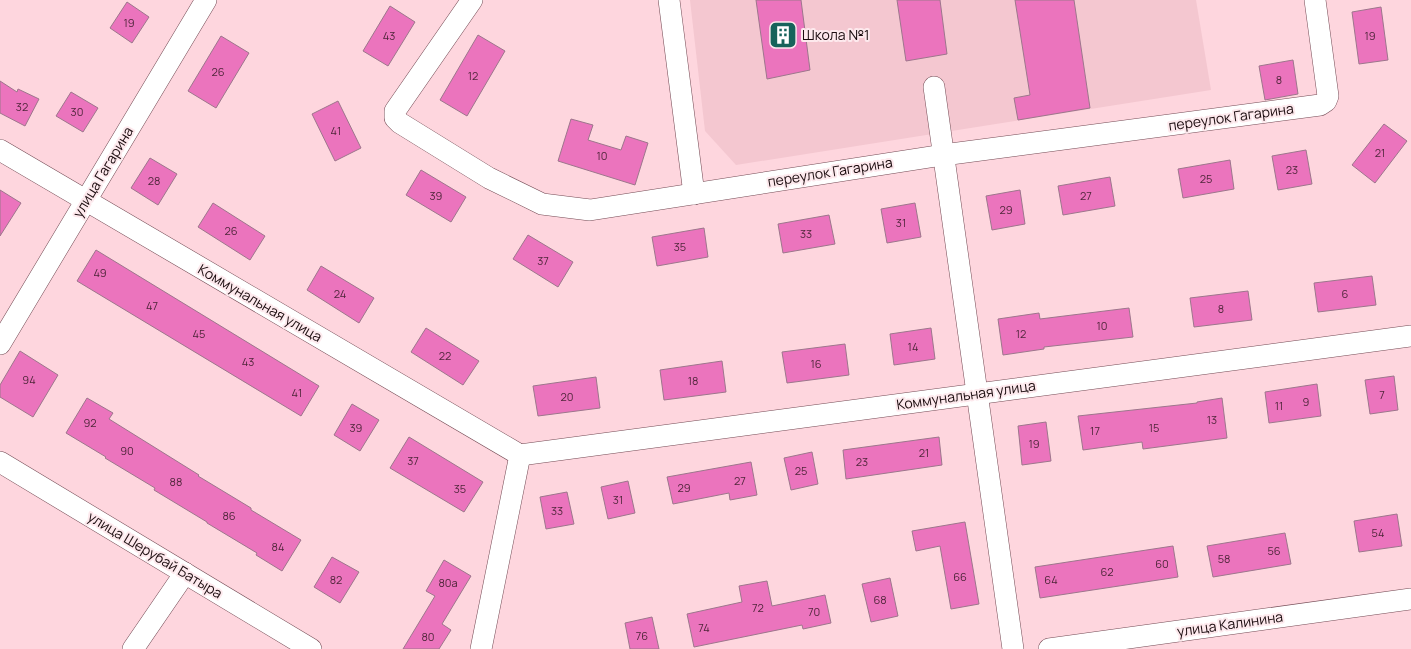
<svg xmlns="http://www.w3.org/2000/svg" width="1411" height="649" font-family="Manrope,sans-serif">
<rect width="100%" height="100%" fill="#fed6de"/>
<path fill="#f4c7d0" d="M690,0H1196L1211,90L736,165L705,131Z"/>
<g fill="#eb74bd" stroke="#9d768c">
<path d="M756,0H801L810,70L767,79Z"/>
<path d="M897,0H940L947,54L906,61Z"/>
<path d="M1015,0H1074L1090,108L1018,120L1014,98L1030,95Z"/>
<path d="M127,2L149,17L132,43L110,28Z"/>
<path d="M390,6L415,22L388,66L363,51Z"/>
<path d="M1381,7L1388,60L1359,64L1352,12Z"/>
<path d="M478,35L505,51L467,116L440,100Z"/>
<path d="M221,36L249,53L216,108L188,91Z"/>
<path d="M1293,60L1298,94L1265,100L1259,66Z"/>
<path d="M0,81L17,92L18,89L39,99L25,126L0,113Z"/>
<path d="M71,92L98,108L83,132L56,116Z"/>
<path d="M338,101L361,148L335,161L312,114Z"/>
<path d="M571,119L593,125L588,140L621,150L626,136L648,143L635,185L558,161Z"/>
<path d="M1384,124L1407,141L1375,183L1352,165Z"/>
<path d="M1306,150L1312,184L1278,190L1272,156Z"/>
<path d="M150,158L177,174L158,205L131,188Z"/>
<path d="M1230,160L1234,189L1183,198L1178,169Z"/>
<path d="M421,170L466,197L451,222L406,195Z"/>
<path d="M1110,177L1115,206L1063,215L1058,186Z"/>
<path d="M0,190L21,203L0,236Z"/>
<path d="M1020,190L1025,224L992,230L986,196Z"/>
<path d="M213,203L265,236L250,260L198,227Z"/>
<path d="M915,203L921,237L887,243L881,209Z"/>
<path d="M829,215L835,244L783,253L778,224Z"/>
<path d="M704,228L708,257L657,266L652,237Z"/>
<path d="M528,235L573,262L558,287L513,259Z"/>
<path d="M96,250L319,386L301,416L77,281Z"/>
<path d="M321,266L374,298L359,323L307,290Z"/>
<path d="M1372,276L1376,305L1318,312L1314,283Z"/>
<path d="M1248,291L1252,320L1194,327L1190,298Z"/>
<path d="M1129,308L1133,337L1044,347V349L1003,355L998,319L1039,313L1040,319Z"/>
<path d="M426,328L479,361L463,385L411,352Z"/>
<path d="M931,328L935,359L894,365L890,334Z"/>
<path d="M845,344L849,375L787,383L782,352Z"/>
<path d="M20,351L58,375L33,417L0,397V385Z"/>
<path d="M722,361L726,392L664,400L660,370Z"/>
<path d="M1394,376L1398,410L1370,414L1365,380Z"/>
<path d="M596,377L600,408L538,416L533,386Z"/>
<path d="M1317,384L1321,416L1269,423L1265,392Z"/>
<path d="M87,398L113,413L109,419L199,475L198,476L251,508V510L301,540L282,571L256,555L257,553L207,523V522L154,490L155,488L105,458L106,457L66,433Z"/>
<path d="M1222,398L1227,438L1143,449L1142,442L1083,450L1078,416L1197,403V402Z"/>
<path d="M352,404L379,420L360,451L334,435Z"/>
<path d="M1046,422L1051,461L1022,465L1018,426Z"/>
<path d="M409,437L483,482L464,512L390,468Z"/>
<path d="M939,437L942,465L846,479L843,450Z"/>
<path d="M812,452L818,484L791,490L784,458Z"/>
<path d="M751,462L757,495L730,500L729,493L673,504L667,477Z"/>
<path d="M628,481L635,513L608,519L601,487Z"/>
<path d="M567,492L574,524L546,529L540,497Z"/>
<path d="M1397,514L1402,546L1359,552L1354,521Z"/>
<path d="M965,522L979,604L951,609L940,546L916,551L912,531Z"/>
<path d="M1285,533L1291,564L1213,577L1207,546Z"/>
<path d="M1173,546L1178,577L1040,598L1035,567Z"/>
<path d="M332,557L359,572L340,603L314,587Z"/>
<path d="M444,560L471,576L442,624L451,630L439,649H403L435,596L426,591Z"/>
<path d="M890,578L898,616L871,622L862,584Z"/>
<path d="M767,581L772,606L825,595L831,623L803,629L802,625L694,647L687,614L742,602L739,586Z"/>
<path d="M652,617L659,649H630L625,623Z"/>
</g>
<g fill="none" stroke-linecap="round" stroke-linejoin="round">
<defs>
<g id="minor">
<path d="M472,0L395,111V118L400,123L489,178L542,204L590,210L943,155L1320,105L1326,101L1328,96L1315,0"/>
<path d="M669,0L694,194"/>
<path d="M934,87L1013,649"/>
<path d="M0,150L520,455L1411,336"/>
<path d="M0,344L206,0"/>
<path d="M0,462L311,649"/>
<path d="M133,649L185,573"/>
<path d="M481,649L520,455"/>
<path d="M1049,649L1411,599"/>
</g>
</defs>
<use href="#minor" stroke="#744b55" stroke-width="22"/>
<use href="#minor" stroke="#fff" stroke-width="21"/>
</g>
<defs>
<symbol id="building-square" viewBox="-11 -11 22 22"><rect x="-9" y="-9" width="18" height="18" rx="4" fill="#17635b" stroke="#fde9ed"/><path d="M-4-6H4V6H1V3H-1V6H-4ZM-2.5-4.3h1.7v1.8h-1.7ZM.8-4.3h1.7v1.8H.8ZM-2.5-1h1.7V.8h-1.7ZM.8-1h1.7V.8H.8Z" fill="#fff"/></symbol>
</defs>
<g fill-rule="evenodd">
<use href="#building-square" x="767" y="19" width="32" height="32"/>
</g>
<g text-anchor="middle" stroke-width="4" stroke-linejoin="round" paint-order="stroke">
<g font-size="11" fill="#4f263a">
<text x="129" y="27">19</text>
<text x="389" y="40">43</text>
<text x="1370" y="40">19</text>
<text x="218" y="76">26</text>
<text x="473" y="80">12</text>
<text x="1279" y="84">8</text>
<text x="22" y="111">32</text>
<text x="77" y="116">30</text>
<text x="336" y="135">41</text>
<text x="1380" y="157">21</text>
<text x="602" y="160">10</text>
<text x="1292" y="174">23</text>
<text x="1206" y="183">25</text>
<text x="154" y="185">28</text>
<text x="436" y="200">39</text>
<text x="1086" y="200">27</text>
<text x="1006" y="214">29</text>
<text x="901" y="227">31</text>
<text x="231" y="235">26</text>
<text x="806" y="238">33</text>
<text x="680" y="251">35</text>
<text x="543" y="265">37</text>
<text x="100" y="277">49</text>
<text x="340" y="298">24</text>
<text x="1345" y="298">6</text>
<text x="152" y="310">47</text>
<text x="1221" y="313">8</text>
<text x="1102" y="330">10</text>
<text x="199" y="338">45</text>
<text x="1021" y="338">12</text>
<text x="913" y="351">14</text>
<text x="445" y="360">22</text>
<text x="248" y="366">43</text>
<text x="816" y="368">16</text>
<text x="29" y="384">94</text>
<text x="693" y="385">18</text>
<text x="297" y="397">41</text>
<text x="1382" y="399">7</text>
<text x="567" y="401">20</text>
<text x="1306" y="406">9</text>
<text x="1279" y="410">11</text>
<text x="1212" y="424">13</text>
<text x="90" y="427">92</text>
<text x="356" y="432">39</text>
<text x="1154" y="432">15</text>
<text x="1095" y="435">17</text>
<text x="1034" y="448">19</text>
<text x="127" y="455">90</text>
<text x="924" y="457">21</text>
<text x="413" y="465">37</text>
<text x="862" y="466">23</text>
<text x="801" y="475">25</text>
<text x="740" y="485">27</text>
<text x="176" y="486">88</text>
<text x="684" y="492">29</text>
<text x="460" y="493">35</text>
<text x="618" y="504">31</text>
<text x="557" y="515">33</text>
<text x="229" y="520">86</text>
<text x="1378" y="537">54</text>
<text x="278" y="551">84</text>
<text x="1274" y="555">56</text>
<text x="1224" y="563">58</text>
<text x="1162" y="568">60</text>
<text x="1107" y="576">62</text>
<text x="960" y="581">66</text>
<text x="336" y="584">82</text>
<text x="1051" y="584">64</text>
<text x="448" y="587">80а</text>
<text x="880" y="604">68</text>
<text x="758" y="612">72</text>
<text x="814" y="616">70</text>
<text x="704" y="632">74</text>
<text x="642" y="640">76</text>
<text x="428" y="641">80</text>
</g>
<g font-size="14" fill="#1b0c0f" stroke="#fde9ed" text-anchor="start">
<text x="802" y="40">Школа №1</text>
</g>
<g font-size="14" fill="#1b0c0f" stroke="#fde9ed">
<text transform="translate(1231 117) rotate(-8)" y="5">переулок Гагарина</text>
<text transform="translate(103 172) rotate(-59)" y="5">улица Гагарина</text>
<text transform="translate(830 172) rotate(-9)" y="5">переулок Гагарина</text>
<text transform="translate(260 303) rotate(30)" y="5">Коммунальная улица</text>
<text transform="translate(966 395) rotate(-8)" y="5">Коммунальная улица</text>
<text transform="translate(155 555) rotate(31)" y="5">улица Шерубай Батыра</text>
<text transform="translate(1230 624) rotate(-8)" y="5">улица Калинина</text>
</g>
</g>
</svg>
